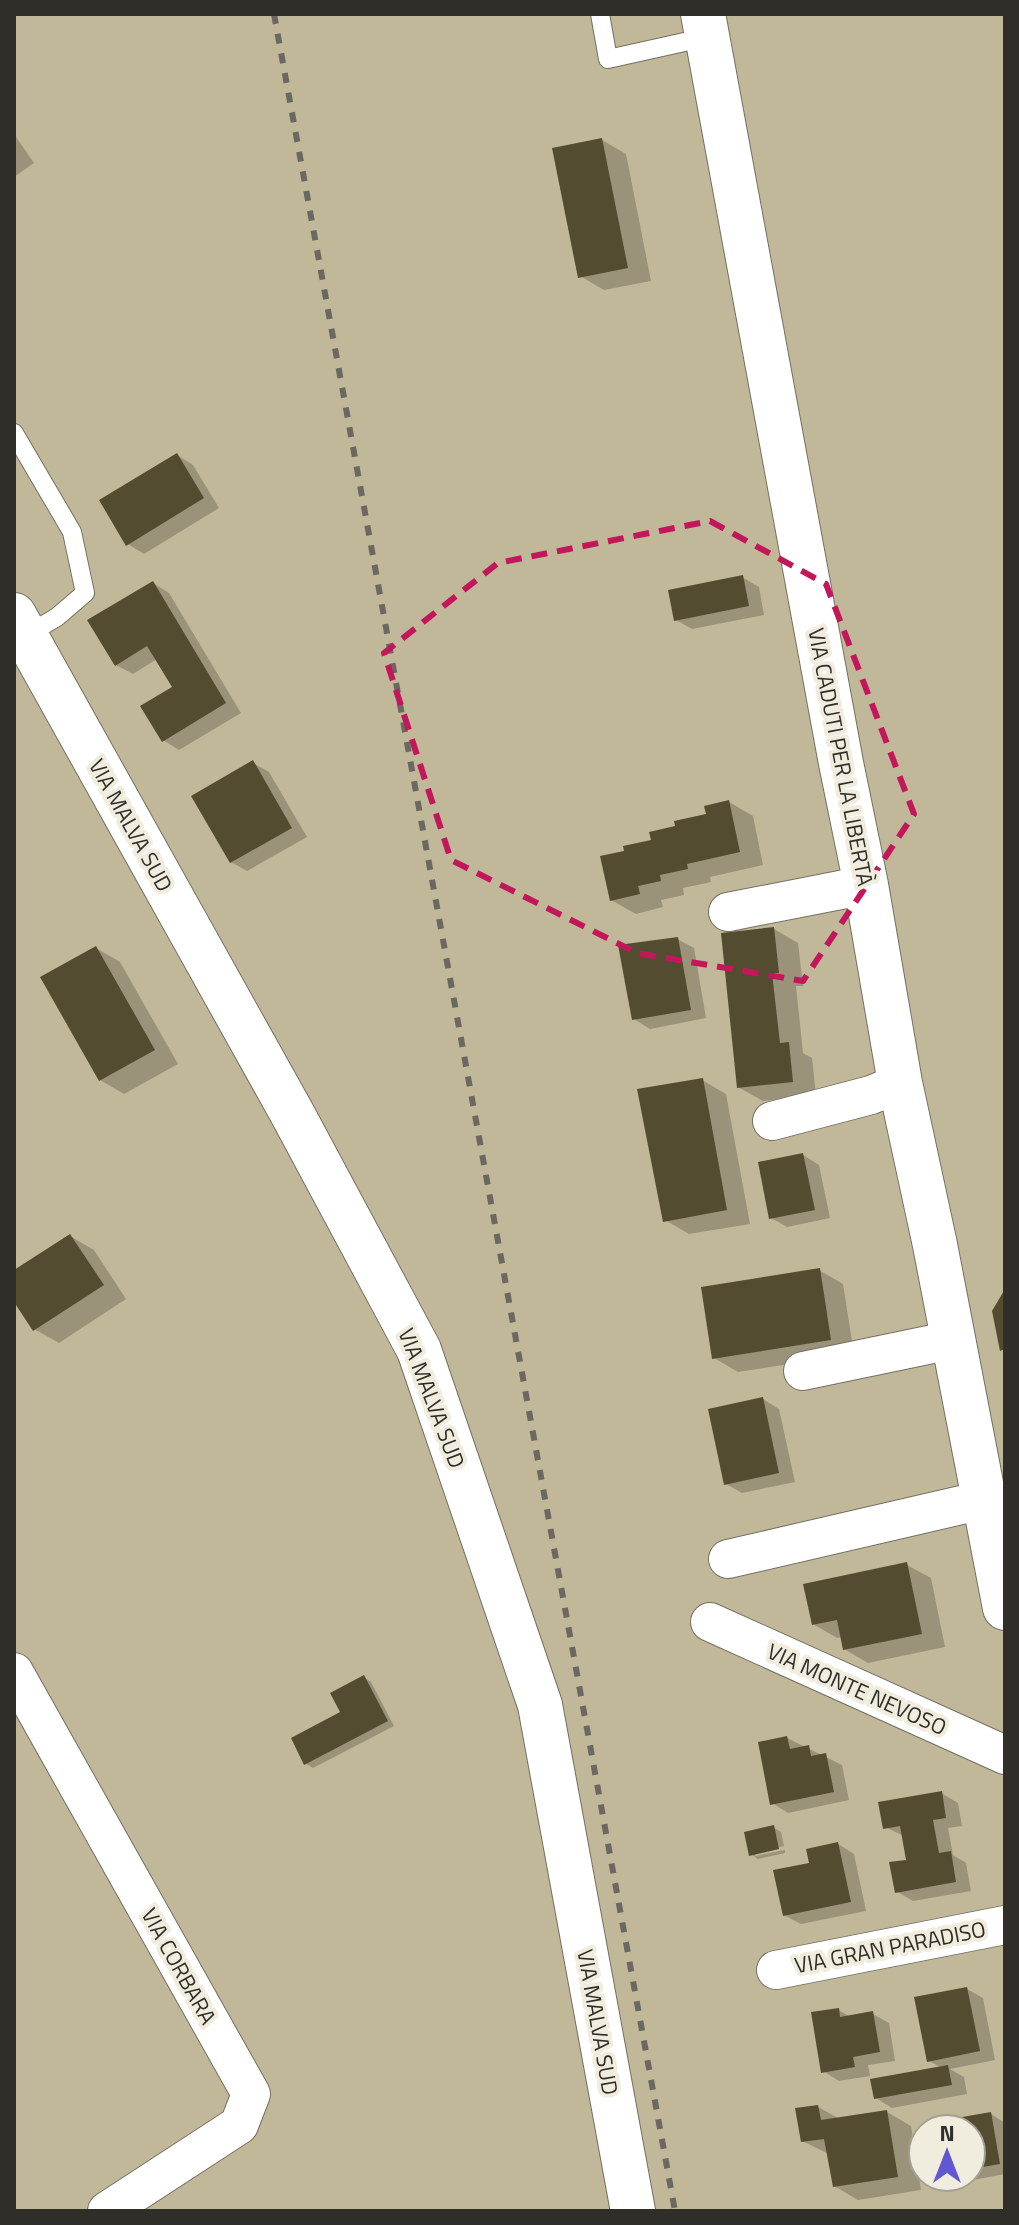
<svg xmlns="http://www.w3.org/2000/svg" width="1019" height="2225" font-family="'Titillium Web',sans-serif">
<rect width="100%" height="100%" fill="#f0eddf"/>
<path fill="#c1b899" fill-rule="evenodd" d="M14,14H1005V2211H14ZM923,2129H971V2177H923Z"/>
<g fill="#0003">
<path d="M14,134L34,163L14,177Z"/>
<path d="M602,140L626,154L651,281L604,290L580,276Z"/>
<path d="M177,455L193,465L219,508L144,554L128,544Z"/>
<path d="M742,577L759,587L764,615L692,629L676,620Z"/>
<path d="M153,583L169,593L241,713L179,750L163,740L174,688L157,659L133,674L116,665Z"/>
<path d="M253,763L269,772L307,837L247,871L231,862Z"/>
<path d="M729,802L753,816L763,865L710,877L711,882L683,888L684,895L661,900L663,907L636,914L611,900L626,853L708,815Z"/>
<path d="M774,929L798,943L803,986H796L803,1053L812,1058L816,1095L763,1101L738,1087Z"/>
<path d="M677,939L694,948L706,1018L650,1029L634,1019Z"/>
<path d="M96,948L120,962L178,1064L124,1094L100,1080Z"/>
<path d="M702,1080L726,1094L750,1224L689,1234L665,1220Z"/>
<path d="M803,1155L819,1165L830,1218L787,1227L771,1218Z"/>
<path d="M70,1236L94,1250L126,1299L59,1343L34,1329L14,1298V1272Z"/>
<path d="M819,1270L843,1284L854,1354L738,1372L714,1358Z"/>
<path d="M763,1399L779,1409L795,1482L742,1493L726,1484Z"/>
<path d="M907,1565L931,1578L945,1647L868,1663L844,1649L842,1637L837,1638L813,1624Z"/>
<path d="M364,1677L371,1682L394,1726L313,1768L306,1764L343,1713Z"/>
<path d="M787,1738L842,1765L849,1800L788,1813L772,1803Z"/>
<path d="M941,1793L958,1803L962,1826L948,1828L953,1855L966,1863L971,1891L913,1901L896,1891L909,1861L904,1836L885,1827Z"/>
<path d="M773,1827L781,1832L784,1846L755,1852V1856L785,1850V1853L758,1859L751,1854Z"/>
<path d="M838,1844L854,1854L866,1911L801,1924L784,1915L812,1864Z"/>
<path d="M967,1989L983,1998L995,2060L950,2069L964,2077L967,2094L892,2108L876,2098L942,2068L929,2061Z"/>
<path d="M838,2010L851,2017L873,2014L889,2023L895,2061L868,2065L870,2076L839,2081L823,2071Z"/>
<path d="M818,2107L840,2119L887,2112L911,2126L921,2190L858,2200L834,2186L829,2154L802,2141Z"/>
<path d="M991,2114L1005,2123V2174L962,2182L954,2177H971V2129H949Z"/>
</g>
<g fill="#534c30">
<path d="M602,138L628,268L578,278L552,148Z"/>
<path d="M177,453L204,498L126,546L99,500Z"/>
<path d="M743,575L749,606L674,621L668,590Z"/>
<path d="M153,581L226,703L162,742L140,706L172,687L147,646L115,666L87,620Z"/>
<path d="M253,760L292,828L230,863L191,796Z"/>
<path d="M729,800L740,852L687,864L688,869L660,875L661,881L638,886L640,894L610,901L600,856L624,851L623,846L651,840L649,832L675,826L674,821L706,814L704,806Z"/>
<path d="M774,927L779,973H772L780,1043L789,1042L793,1082L737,1088L721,933Z"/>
<path d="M678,937L691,1010L632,1020L618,945Z"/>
<path d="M96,946L155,1050L99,1081L40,977Z"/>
<path d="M703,1078L727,1210L663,1222L637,1089Z"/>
<path d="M803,1153L815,1210L769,1219L758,1162Z"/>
<path d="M70,1234L104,1285L33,1331L14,1302V1270Z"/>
<path d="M820,1268L831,1340L712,1359L701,1287Z"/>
<path d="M1005,1289V1349L1000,1351L992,1311Z"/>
<path d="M763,1397L779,1473L724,1485L708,1409Z"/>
<path d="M907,1562L922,1634L843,1650L837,1620L812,1625L803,1584Z"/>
<path d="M364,1675L388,1721L304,1765L291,1738L340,1712L330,1693Z"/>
<path d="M787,1736L790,1749L809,1745L811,1756L826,1753L834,1792L770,1805L758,1742Z"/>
<path d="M942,1791L946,1818L933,1820L939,1853L951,1851L956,1882L895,1893L889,1862L906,1860L900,1826L883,1829L878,1802Z"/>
<path d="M774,1825L779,1849L749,1856L744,1832Z"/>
<path d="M838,1842L851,1902L783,1916L773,1870L809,1863L806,1849Z"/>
<path d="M967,1987L980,2051L927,2062L914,1997Z"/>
<path d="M839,2008L840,2017L873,2011L880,2052L853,2057L855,2067L821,2073L811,2012Z"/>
<path d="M948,2065L952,2085L874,2099L870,2079Z"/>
<path d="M818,2105L821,2120L887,2110L898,2177L833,2187L824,2139L801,2142L795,2108Z"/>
<path d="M991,2112L1000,2164L971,2169V2129H947L945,2120Z"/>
</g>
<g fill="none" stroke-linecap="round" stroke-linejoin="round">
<defs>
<g id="service">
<path d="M600,14L608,59L707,37"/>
<path d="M14,433L72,532L85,593L57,617L25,636"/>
</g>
<g id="minor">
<path d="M728,912L866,885"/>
<path d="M772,1121L871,1095L900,1083"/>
<path d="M803,1371L952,1340"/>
<path d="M728,1559L983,1500"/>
<path d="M710,1622L1005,1755"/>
<path d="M14,1672L251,2094L239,2125L107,2211"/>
<path d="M776,1970L1005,1925"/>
</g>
<g id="tertiary">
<path d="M703,14L841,763L866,885L900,1083L935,1245L1005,1608"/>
<path d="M14,615L293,1115L419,1350L540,1705L633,2211"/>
</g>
</defs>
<use href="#service" stroke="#737063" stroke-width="20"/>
<use href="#minor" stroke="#737063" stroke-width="40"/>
<use href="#tertiary" stroke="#737063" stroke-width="46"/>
<use href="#service" stroke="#fff" stroke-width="18"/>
<use href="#minor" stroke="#fff" stroke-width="38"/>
<use href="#tertiary" stroke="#fff" stroke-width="44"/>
<path stroke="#6a6860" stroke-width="6" stroke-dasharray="10 10" stroke-linecap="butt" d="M274,14L675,2211"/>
</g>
<path fill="none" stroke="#c2185b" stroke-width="6" stroke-dasharray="16 10" stroke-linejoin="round" d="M710,521L826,584L914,814L803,981L637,953L451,860L384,653L498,563Z"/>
<g text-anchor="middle" stroke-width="8" stroke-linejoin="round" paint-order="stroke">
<g font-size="22" fill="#302e29" stroke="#f0eddf">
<text transform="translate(841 757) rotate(79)" y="8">VIA CADUTI PER LA LIBERTÀ</text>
<text transform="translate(131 825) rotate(61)" y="8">VIA MALVA SUD</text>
<text transform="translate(432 1398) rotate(69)" y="8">VIA MALVA SUD</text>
<text transform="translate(857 1689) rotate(24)" y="8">VIA MONTE NEVOSO</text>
<text transform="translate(890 1947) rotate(-11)" y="8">VIA GRAN PARADISO</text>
<text transform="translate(179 1966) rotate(61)" y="8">VIA CORBARA</text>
<text transform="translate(598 2022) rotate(80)" y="8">VIA MALVA SUD</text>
</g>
</g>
<rect width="1019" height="2225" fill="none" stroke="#302e29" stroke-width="32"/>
<g transform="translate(947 2153)"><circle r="38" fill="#f0eddf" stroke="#a3a196" stroke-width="2"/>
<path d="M0-6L14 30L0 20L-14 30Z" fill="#6157d0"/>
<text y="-12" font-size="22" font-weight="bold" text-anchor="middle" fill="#302e29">N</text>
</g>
</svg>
